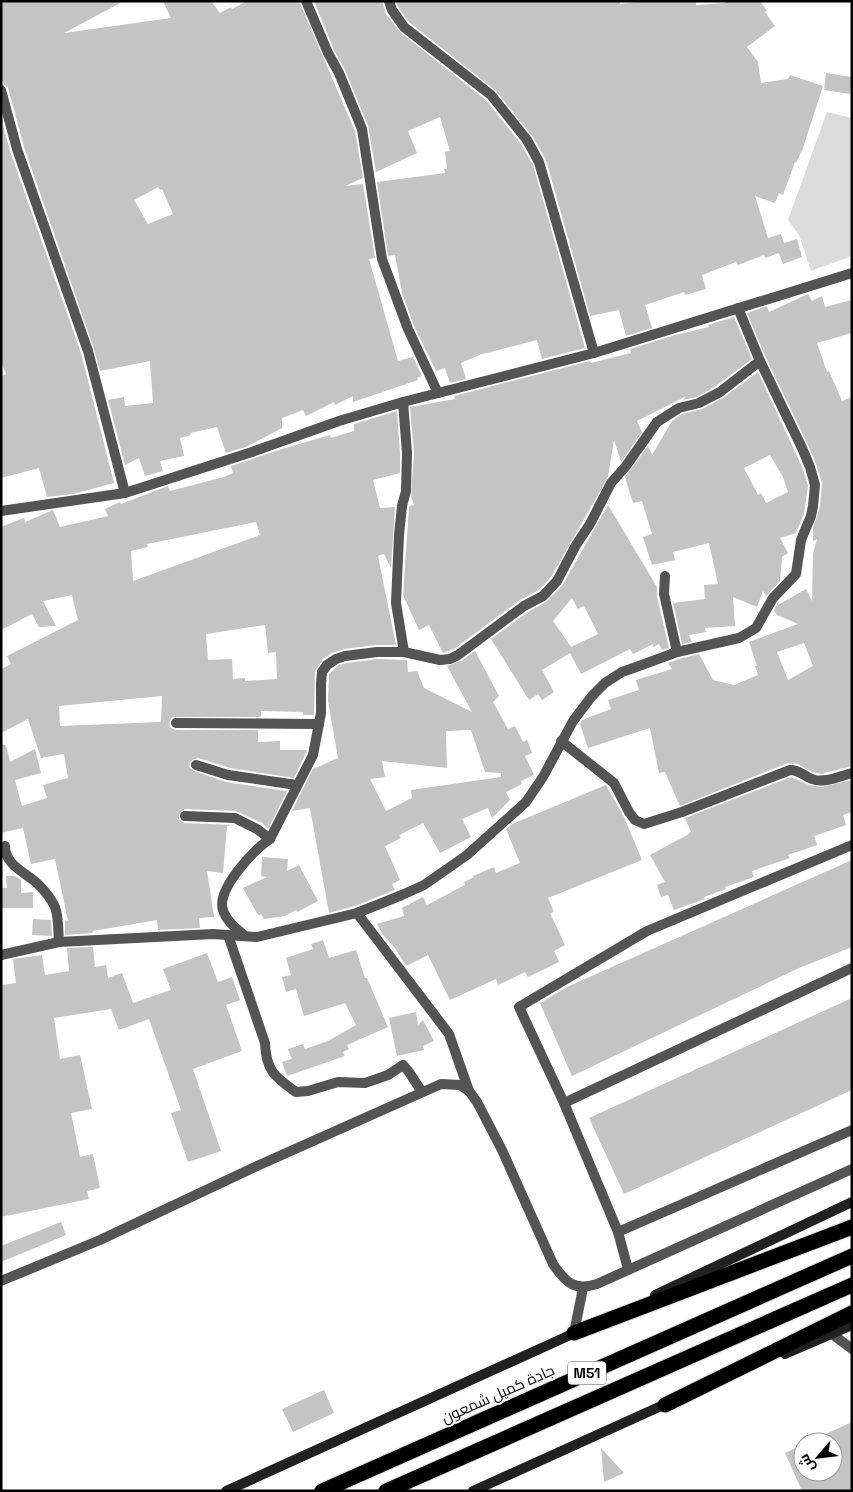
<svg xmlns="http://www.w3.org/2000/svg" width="853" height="1492" font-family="'Space Grotesk',Cairo,sans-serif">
<rect width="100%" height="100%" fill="#fff"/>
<path fill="#dbdbdb" d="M827,112L852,118V256L811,271L799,235L788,220Z"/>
<g fill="#c4c4c4" fill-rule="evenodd">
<path d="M1,1H124L64,33L171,18L163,1H211L220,13L231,7L232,9L247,1H299L355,131L363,178L345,186L363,184L375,258L369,259L398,361L413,357L422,376L417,378L418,380L353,402V396L335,405L334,402L306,416L303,410L282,418V428L246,447L226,453L217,427L190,433L191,435L180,438L184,456L160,461L163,471L145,476L139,458L125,465L108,400L124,397L125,406L153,403L150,361L100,371L94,349L24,147L8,88L3,83L1,78ZM158,187L160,190L162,189L173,214L148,224L134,200Z"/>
<path d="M314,1H382L386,14L400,32L486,100L521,144L533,165L585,348L542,359L537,340L479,355L461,363L466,379L450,383L445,368L436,371L414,326L402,293L395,255L388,256L377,182L445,173L444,169H447L445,152L450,151L440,117L408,131L417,153L376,172L368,126L345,70L334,50Z"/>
<path d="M396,1H620V4L648,1H696V5L725,3V1H760L767,11L765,12L775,26L747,47L758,62L761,83L788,79L790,75L823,86L803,148L796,163L795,162L783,195L779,193L775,203L755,196L768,238L781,234L784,243L797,239L802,257L783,264L779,253L765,258L764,255L738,265L736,262L702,275L706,289L685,295L684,292L645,305L652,328L626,336L619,310L590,316L546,160L533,137L496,91L409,22L398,7Z"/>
<path d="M826,73L852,77L850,94L824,90Z"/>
<path d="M1,117L10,151L81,353L114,483L73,494L47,497L39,468L1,478V376L6,374L1,362Z"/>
<path d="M808,294L812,301L822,296L825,307L852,300V333L817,343L827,372L829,371L842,401L852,397V766L821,774L812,772L798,764L788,763L680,806L665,772L659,773L650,728L588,748L580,724L582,720L611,709L608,700L639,690L636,680L672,669L668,663L679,659L699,654L713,680L734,685L758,675L755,666H757L749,642L798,624L777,615L774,610L778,603V605L806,589L812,601L813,554L817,539L813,541V528L820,507L822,483L816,464L808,445L766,358L747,313L767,306L769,312ZM804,643L813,666L788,680L777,652Z"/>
<path d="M734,317L752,359L716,386L697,397L683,400L685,397L637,421L642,432L621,462L614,440L608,477L551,577L539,590L520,600L454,649L443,653L429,625L419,630L403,595L409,507V506L414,505L411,497L414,453L410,407L455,399L454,396L590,361L591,363L631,353L630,349L675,335L709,327L708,325Z"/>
<path d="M758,372L803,469L808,486L804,514L796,533L780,538L788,553L782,557L780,581L766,596L763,591L757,607L733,597L735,626L705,628L706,632L689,635L692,642L682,644L673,603L705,599L704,585L718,584L709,543L673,552L675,560L652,565L643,537L652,534L642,501L633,503L625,477L648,446L652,455L672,421L682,414L702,409L723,398ZM770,455L783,477L788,492L766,503L761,493L758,495L744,468Z"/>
<path d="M397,411L400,453V473L373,480L380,508L395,507L391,568L384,554L378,556L396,645H376L344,649L332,653L323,659L315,671L314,715H303V712L261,711V716L258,717H172L169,723L170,727L175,730H258V742L280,741V750H307L306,753L294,778L230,768L198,758L192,760L190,762L189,767L194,771L226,782L287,791L268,829L262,823L236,811L185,809L180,812L179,819L184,823L234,825L227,826L223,873L207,871L214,917L199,918L200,928L158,930L157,920L93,931L92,933L65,935V920L68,921L55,859L31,864L23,828L1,833V745H6L10,762L35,749L41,773L15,780L22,806L47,798L43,785L68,778L64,754L41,758L28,719L1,733V669L11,664L7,656L78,620L72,595L43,601L56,626L39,627L32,614L1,630V527L24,518L25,522L53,510L60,527L108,516L105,509L120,502L121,504L168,486L170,491L224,477L233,473L231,466L282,449L330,435L331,438L354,431V424ZM256,522L260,535L133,581L131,551L148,547L147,544ZM265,625L268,653L276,652L277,679L245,681V678L233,679L232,659L208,660L206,634ZM162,696L161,722L60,726L59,706Z"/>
<path d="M608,505L657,587V596L669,648L662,650L659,644L654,647L653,644L633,654L630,649L581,674L570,653L542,670L554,692L542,700L538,694L529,700L491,639L528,612L546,602L562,586ZM572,598L578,609L584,606L598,634L571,647L553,621Z"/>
<path d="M475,651L499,696L493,702L508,729L515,726L523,742L527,740L532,753L525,756L534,775L521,781L522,784L506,792L510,800L492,818L488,808L462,819L471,837L440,853L423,823L399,835L401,838L385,846L400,880L392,884L395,890L355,906L329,913L310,808L292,811L313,769L338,758L328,701L329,674L339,665L347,663L377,659L407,660L408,672L417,671L424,688L472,712L447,666L461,661ZM471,730L485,772L501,773V777L411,790L412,798L386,811L370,779L385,777L382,761L447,768L446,731Z"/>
<path d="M791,777L809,785L821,787L852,780V812L843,815L846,825L814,836L817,845L788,855L790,858L752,871L754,877L725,887L726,889L704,897L705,899L674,910L668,895L661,897L657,885L665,882L650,855L689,834V833L691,832L685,818Z"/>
<path d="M606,785L624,817L642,860L548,898L554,912L550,913L565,945L554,951L559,962L528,977L525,972L498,985L496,979L450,1000L428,955L406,966L395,948L382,934L377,924L404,916L402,908L423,897L427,905L465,885L464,882L474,877L473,876L494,867L496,873L520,863L506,829L512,824Z"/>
<path d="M262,857L288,859L287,871L299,865L318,901L297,912L296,910L285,916L264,919L261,914L258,915L243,888L267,877L261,876Z"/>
<path d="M852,860V947L799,968L572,1076L540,1003L567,987Z"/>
<path d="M6,876H15L21,880V893L33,892V908H1V888H7Z"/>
<path d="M33,919L51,920L52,936L32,935Z"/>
<path d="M323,940L329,958L356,950L365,978H367L388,1027L347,1045L349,1049L343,1052L345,1056L287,1076L282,1062L292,1059L288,1049L303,1044L305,1049L328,1041L356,1025L345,1003L304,1016L296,989L286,992L282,977L291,975L286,958L313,949L311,944Z"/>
<path d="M93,947L95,967L106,965L108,978L122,973L133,1003L171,990L163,969L207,953L218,982L232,977L240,1000L226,1005L242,1051L193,1069L221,1151L188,1162L171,1113L181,1110L149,1019L119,1030L111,1009L54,1018L60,1059L80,1055L92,1109L71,1113L80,1157L93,1154L100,1188L87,1191L89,1199L1,1217V985L16,983L13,959L42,955L45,975L69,971L67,948Z"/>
<path d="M852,998V1090L624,1194L589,1118Z"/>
<path d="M416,1012L418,1025L423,1020L434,1041L423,1046L424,1050L397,1056L389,1018Z"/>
<path d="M61,1222L66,1235L1,1262V1246Z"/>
<path d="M324,1390L334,1413L293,1432L282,1409Z"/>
<path d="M852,1422V1491H802L785,1453L803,1444V1472H833V1442H808Z"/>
<path d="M601,1448L624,1473L604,1482Z"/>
</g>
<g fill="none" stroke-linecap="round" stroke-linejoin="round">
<defs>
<g id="motorway">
<path d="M574,1333L852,1227"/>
<path d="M665,1405L852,1313"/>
<path d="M322,1491L852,1256"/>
<path d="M386,1491L852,1285"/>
</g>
</defs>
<use href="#motorway" stroke="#dbdbdb" stroke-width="17"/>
<g stroke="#545454" stroke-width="10">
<path d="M306,1L328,53L339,73L362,129L382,259L408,329L438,393"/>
<path d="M389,1L392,10L404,27L491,95L527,140L539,162L594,353"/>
<path d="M1,90L17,149L88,351L125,493"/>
<path d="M403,402L407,453L406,491L402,506L399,535L396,603L404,652"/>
<path d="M665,576L664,594L677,652"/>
<path d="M176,723L319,724"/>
<path d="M561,741L614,783L629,812L635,820L644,824L682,812L790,770C800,770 803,776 812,779C824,784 840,776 852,773"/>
<path d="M196,765L228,775L297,785"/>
<path d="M185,816L235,818L257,829L270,839"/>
<path d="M5,846C5,866 27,873 39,885C45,891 51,899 55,907C59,918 58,931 59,942"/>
<path d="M357,913L449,1034L469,1091"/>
<path d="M228,935L265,1043C266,1071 275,1077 296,1092L308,1091L338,1082L365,1083L388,1075L403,1065L409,1072L422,1092"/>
<path d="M245,936C237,929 226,921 223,910C216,890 254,849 270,839L313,755L321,713V683L322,672L327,665L336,659L345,656L377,652H404L440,660L450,659L458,655L524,606L543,596L557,581L576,545L590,524L611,483L626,466L657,422L679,408L699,403L720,392L760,361"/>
<path d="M1,955L59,942L213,934L257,937L357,913L402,895L424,885L467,855L526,802L543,777L573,721L592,696L605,683L622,672L639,666L677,652L739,638L756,628L773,598L796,574L801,540L811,516L813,506L815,485L810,467L802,448L760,361L738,308"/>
<path d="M564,1103L852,968"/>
<path d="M618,1232L852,1130"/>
<path d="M628,1269L618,1232L564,1103L519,1007L647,931L852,845"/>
<path d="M1,1281L100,1240L257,1166L441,1084L460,1085L469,1091L477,1102L502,1150L553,1264C566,1283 574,1291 597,1284L852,1169"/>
<path d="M574,1333L583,1288"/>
</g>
<g stroke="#545454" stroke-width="10">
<path d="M1,511L125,493L252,452L339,421L403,402L594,353L852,273"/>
<path d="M832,1334L852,1349"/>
</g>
<g stroke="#212121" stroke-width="10">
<path d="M655,1295L852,1202"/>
<path d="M785,1354L852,1325"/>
<path d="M226,1491L579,1331"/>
<path d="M473,1491L670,1402"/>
</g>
<use href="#motorway" stroke="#000" stroke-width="15"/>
</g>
<g text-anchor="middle" stroke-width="4" stroke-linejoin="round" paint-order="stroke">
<rect fill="#fff" stroke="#4c4c4c" stroke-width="1" x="568" y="1361.5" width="38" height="23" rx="4"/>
<g font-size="14" font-weight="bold" fill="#000">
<text x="587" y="1378">M51</text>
</g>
<g font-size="15" fill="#000" stroke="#fff">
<text transform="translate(498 1394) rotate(-24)" y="5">جادة كميل شمعون</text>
</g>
</g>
<rect width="853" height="1492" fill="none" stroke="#000000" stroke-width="5"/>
<g transform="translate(818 1457) rotate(242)"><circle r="24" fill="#ffffff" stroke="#999999"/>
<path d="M0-4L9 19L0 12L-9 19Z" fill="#000000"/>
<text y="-8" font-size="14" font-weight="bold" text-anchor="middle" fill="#000000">ش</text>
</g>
</svg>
